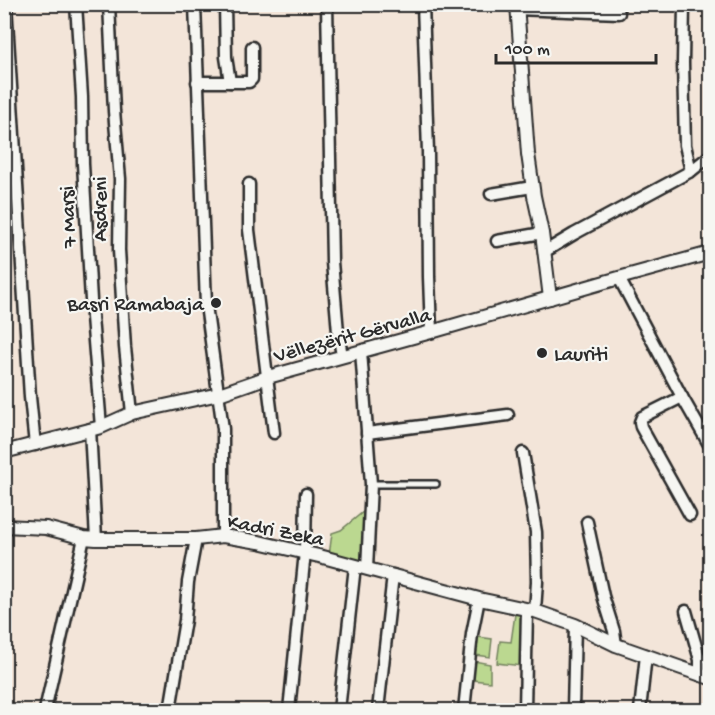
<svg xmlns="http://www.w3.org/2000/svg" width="715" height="715" font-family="'Gochi Hand',sans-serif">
<rect width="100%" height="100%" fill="#f3e5d9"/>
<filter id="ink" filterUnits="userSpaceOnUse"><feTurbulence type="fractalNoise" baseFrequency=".0167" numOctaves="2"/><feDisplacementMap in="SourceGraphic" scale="12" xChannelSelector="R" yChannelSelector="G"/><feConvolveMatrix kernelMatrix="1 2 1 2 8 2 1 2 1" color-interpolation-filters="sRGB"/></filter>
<g filter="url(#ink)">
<g fill="#bbd890" stroke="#73825e" stroke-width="1.5">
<path d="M369,507L364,562L329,556L332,533L341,530Z"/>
<path d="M515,614L527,615L522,666L497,663L500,641L511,642Z"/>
<path d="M478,637L492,639L490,657L475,655Z"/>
<path d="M474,661L490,664V682L473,680Z"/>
</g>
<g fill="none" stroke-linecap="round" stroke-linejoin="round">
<defs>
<path id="service" d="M371,484H436"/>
<g id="minor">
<path d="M6,4L30,397L35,445"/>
<path d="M76,4L82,97L83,164L92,317L101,427"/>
<path d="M109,4L114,111L120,179L119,250L125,347L132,413"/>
<path d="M195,4L206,305L223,429V536"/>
<path d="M225,4L226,57L230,82"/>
<path d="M327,4L332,262L338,332L342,356"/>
<path d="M423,4L428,152L429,277L431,332"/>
<path d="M684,4L683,63L685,145L691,171"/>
<path d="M516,9L619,13"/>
<path d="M197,82H249L252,79V47"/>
<path d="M249,184V230L274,433"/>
<path d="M491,194L532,187"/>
<path d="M497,241L542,233"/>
<path d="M544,252L574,234L691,171L710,156"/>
<path d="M619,278L682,397L710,446"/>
<path d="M361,351L371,484L367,569"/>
<path d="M682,397L642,417L640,422L641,427L690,515"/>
<path d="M90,429L96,539"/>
<path d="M367,433L508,415"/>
<path d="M523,453L536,532L537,582L535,611"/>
<path d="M587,522L603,596L614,631L616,645"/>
<path d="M686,611L700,660V675"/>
<path d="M45,710L84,538"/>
<path d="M170,710L185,620L188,582L196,539"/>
<path d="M289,710L305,552L306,494"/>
<path d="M339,710L355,566"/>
<path d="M378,710L393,575"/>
<path d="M464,710L472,634L479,599"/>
<path d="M525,710L527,610"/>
<path d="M573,710L575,625"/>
<path d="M640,710L646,655"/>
</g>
<g id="tertiary">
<path d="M517,4L528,154L534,196L542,233L550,298"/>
<path d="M4,452L101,427L132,413L219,394L268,377L431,332L619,278L710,253"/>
<path d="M4,526L46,528L84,538L96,539H196L223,536L259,542L323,557L479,599L535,611L575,625L616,645L710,678"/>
</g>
</defs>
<use href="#service" stroke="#2b2b2b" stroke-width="10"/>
<use href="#minor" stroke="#2b2b2b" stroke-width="15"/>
<use href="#tertiary" stroke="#2b2b2b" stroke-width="16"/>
<use href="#service" stroke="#f6f6f2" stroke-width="5"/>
<use href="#minor" stroke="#f6f6f2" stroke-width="10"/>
<use href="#tertiary" stroke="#f6f6f2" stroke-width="12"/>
</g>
</g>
<g fill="#2b2b2b" stroke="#f6f6f2" stroke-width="2">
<circle cx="216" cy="303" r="6"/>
<circle cx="542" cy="353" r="6"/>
</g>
<g text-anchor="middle" stroke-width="4.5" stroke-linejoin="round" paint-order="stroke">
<g font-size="21" fill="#2b2b2b" stroke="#f6f6f2">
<text transform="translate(99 209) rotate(-90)" y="7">Asdreni</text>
<text transform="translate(67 217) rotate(-93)" y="7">7 Marsi</text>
<text transform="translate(352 334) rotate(-15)" y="7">Vëllezërit Gërvalla</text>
<text transform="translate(276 529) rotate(11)" y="7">Kadri Zeka</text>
</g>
<g font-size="21" fill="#2b2b2b" stroke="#f6f6f2" text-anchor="end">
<text x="204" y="310">Basri Ramabaja</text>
<text x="554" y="360" text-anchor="start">Lauriti</text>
</g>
</g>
<rect width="715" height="715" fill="none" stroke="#f6f6f2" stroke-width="24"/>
<rect x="12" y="12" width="691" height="691" fill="none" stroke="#2b2b2b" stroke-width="2" filter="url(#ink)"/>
<path d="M496 54v9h160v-9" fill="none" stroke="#2b2b2b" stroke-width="3"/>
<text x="505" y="54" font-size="18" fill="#2b2b2b" stroke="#f6f6f2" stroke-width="4.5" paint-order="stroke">100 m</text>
</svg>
